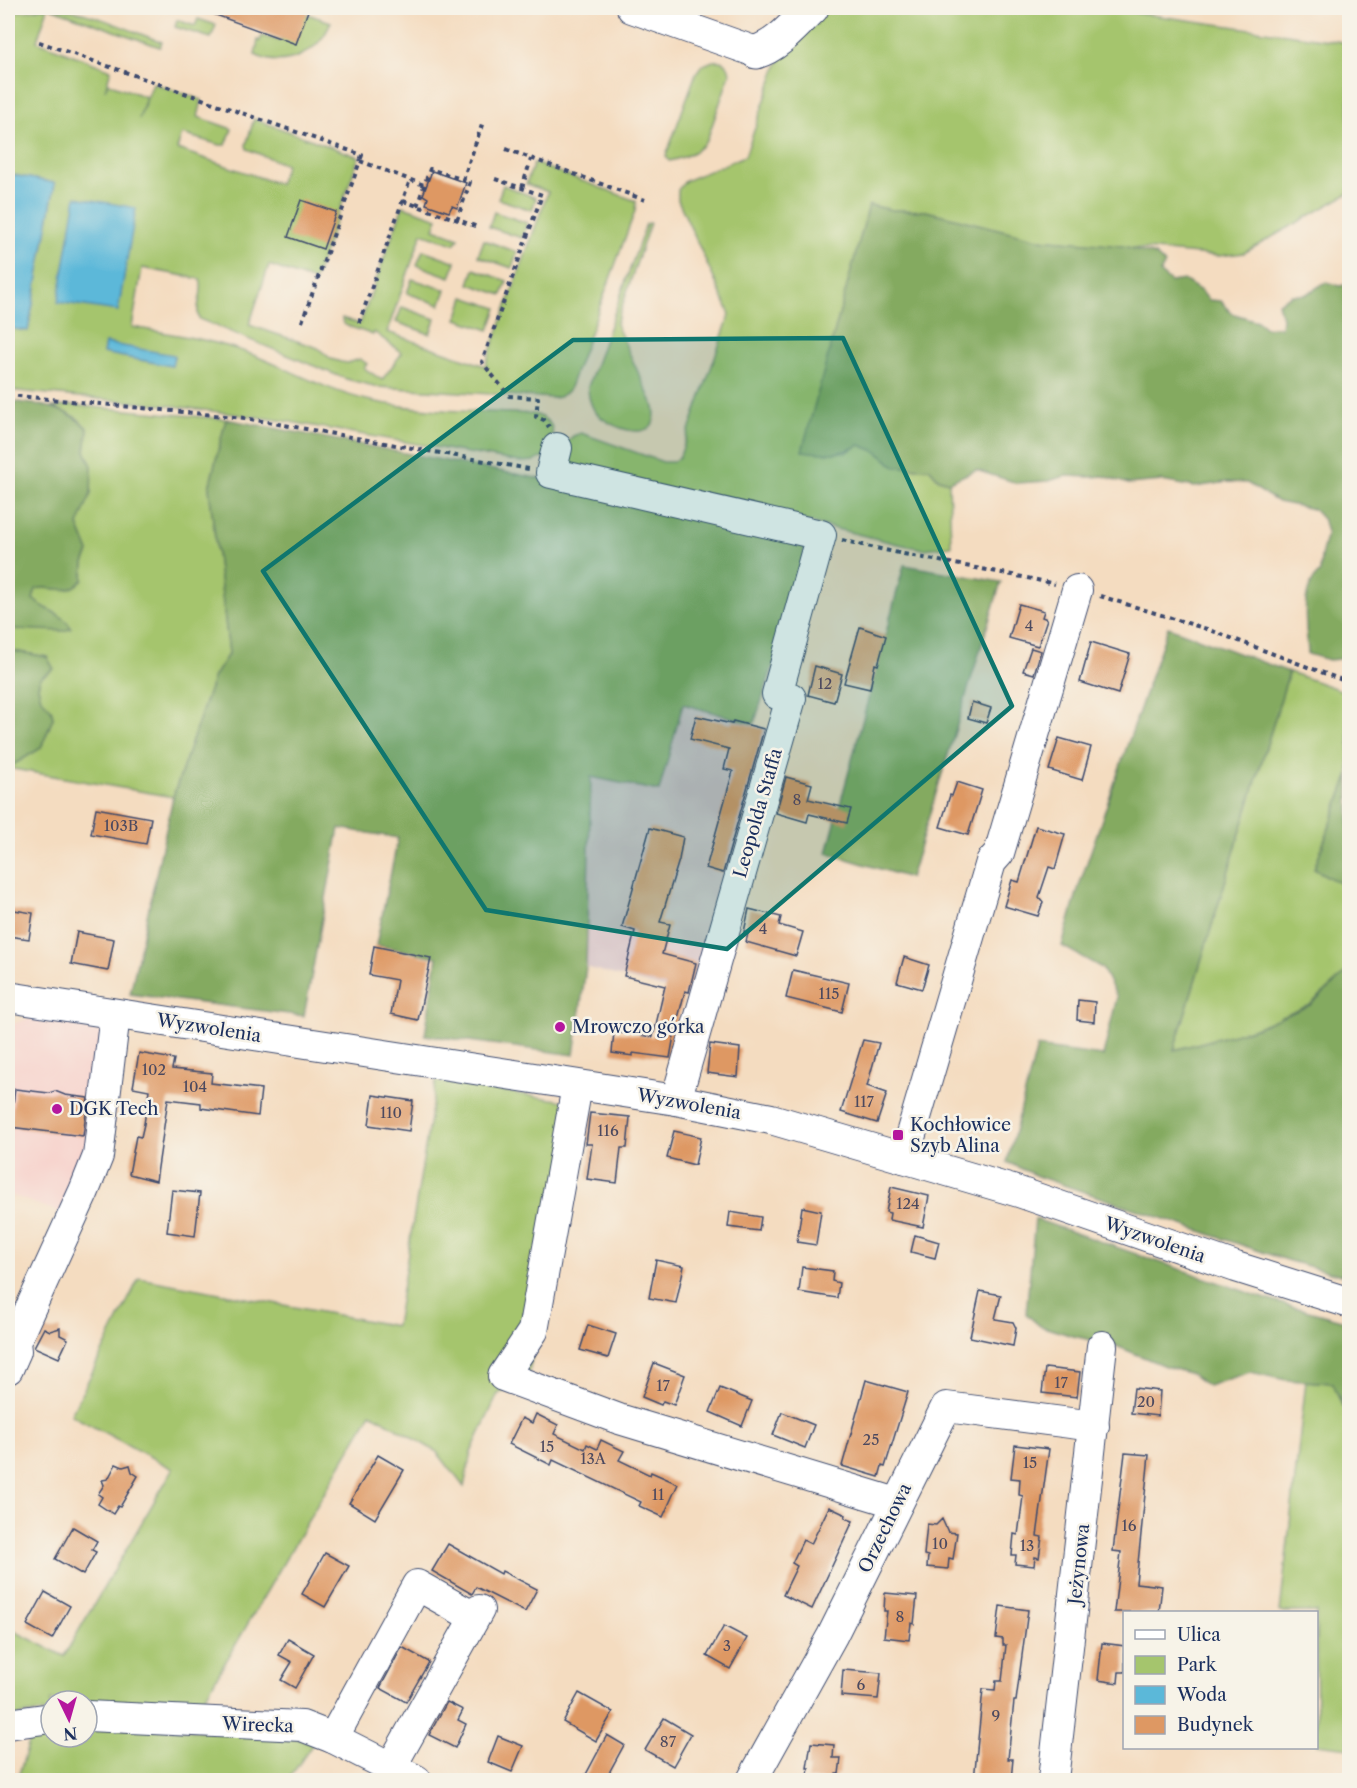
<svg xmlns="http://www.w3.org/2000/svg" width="1357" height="1788" font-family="'Libre Caslon Text',serif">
<rect width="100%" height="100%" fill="#f7f3e8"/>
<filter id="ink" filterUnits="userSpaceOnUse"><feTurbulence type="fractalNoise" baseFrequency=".0167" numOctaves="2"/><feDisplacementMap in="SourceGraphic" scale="12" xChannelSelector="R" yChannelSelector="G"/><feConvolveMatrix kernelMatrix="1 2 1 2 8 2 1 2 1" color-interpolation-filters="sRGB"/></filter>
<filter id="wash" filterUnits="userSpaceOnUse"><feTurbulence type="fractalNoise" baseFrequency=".008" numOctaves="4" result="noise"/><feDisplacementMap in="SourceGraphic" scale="24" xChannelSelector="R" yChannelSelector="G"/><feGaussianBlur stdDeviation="1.35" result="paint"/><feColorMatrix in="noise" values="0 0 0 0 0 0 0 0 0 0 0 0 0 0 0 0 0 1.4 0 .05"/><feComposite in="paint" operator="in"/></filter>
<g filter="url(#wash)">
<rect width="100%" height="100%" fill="#f4dcc0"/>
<path fill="#f7d0ca" d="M30,1018L104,1031L92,1135L62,1213L8,1194V1026Z"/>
<path fill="#d2bec2" d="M683,704L770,729L695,997L586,967L591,776L659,790Z"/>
<g fill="#a5c56d" stroke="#607a66" stroke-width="1.5" fill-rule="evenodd">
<path d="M42,8H48L37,41L111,70L105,90L108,83L146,97L139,119L153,83L202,100L198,117L232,129L226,145H220L182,134L177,149L279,184L286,165L247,149L246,145L254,119L359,157L314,281L269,265L249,325L318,348L331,359L341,362L348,363L360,359L367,364L364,368L382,380L402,353L374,332L373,335L345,325L342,320V318L360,324L403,206L438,218L434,229L459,238L454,244L422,233L387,332L485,366L548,192L526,184L534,163L636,201L635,211L569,390L559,397L553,398L378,387L346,379L199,319C194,306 205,293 200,279L142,268L132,327C172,334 210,339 248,353C290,369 326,391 371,401C424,412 480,411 534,414C561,423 553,437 544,457L534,461L520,462L279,420L174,406L8,390V328L28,331L55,183L8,174V12L26,11ZM105,343L174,356L172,366L103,353Z"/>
<path d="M50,8C81,7 131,31 162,42L160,47Z"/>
<path d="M828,8H1103L1349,43V193L1244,253L1219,256L1038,239L926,211L892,210L869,205L845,453L860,445L877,452L896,467L929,468L939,479L949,482L951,546L923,549L894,543L784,516L570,469L567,442L573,436L581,433L663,462H673L680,456L730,314L678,200V190L685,181L745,156L777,66C789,41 808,26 828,8Z"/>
<path d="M307,14L331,22C319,53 285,70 255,55L258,40L260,41L262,36L280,41Z"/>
<path d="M198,19L216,25L211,38L175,27L177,20L195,26Z"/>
<path d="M713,61C723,60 729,63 730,74L707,140C698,152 684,158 669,161L666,156L696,73L701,66Z"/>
<path d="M503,185L536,198L532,210L498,199Z"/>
<path d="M494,212L527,223L522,238L489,227Z"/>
<path d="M650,223L616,324L654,407C662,448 606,428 594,410C590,403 588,395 588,387L646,224Z"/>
<path d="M484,240L517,252L512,268L478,256Z"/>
<path d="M423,250L456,262L450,277L417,265Z"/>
<path d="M474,269L507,281L502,295L469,284Z"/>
<path d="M412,279L446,290L440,305L407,293Z"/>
<path d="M464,297L497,308L489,330L457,319Z"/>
<path d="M402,307L435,319L430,334L396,322Z"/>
<path d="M70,405L226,419L209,488L229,653L214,676L173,797L8,768L41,748L53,718L51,709L41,699L38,687L47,657L8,650V629H71C65,614 44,610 33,599L35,589C56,584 65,598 83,580L84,563L89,552L78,525L92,466L85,451L88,429L77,418L53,407Z"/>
<path d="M1289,672L1349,693V774L1314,869L1349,888V970L1310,1005L1253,1029L1174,1050Z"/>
<path d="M436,1081L578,1103L528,1379L498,1394L471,1452L464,1487L437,1452L371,1413L205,1697L199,1715L87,1708V1701H51V1711L8,1717V1628L64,1656L173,1469L71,1415L139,1278L396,1326Z"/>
<path d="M1306,1381L1334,1383L1342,1405L1350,1406L1349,1748L1317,1744L1316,1612H1280Z"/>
<path d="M87,1725L278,1735L314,1742L288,1780H17L32,1733H51V1737H87Z"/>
</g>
<g fill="#84aa60" stroke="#506c5f" stroke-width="1.5">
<path d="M869,205L892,210L926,211L1038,239L1124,246L1155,255L1165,264L1160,273L1171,282L1184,280L1201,291L1209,300L1221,301L1231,313L1257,321L1266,328L1281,327L1282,318L1278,303L1292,295H1305L1326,282L1340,286L1349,284V658L1329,660L1308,654C1307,627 1298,591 1320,572L1321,556L1327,533L1324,521L1313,509L1278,502L1247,483L1227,482L1195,487L1162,481L1128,484L1104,476L1090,477L1066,476L1048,481L1017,483L976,470L949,482L939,479L929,468L896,467L877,452L860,445C838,456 826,454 802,451Z"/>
<path d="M8,401C39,405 65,405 88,429L85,451L92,466L91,494L78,525L89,552L84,563L83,580C65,598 56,584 36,589L33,599C44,610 64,613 71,628L65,631L8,629Z"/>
<path d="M226,419L584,487L805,540L802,577L754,724L683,704L659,791L591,777L586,967L574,1055L425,1035L437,957L376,945L398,838L339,828L304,1016L130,994L173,797L214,676L229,653L209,488Z"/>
<path d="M904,565L1001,582L910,878L827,853Z"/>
<path d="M1168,627L1289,672L1174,1050L1253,1029L1310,1005L1349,970V1277L1286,1260L1037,1176L1007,1162L1037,1047L1103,1056L1117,997L1102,968L1062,946L1079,886Z"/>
<path d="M8,650L47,657L54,669L40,678L38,687L41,698L51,709L53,718L41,748L8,768Z"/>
<path d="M1349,774V888L1314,869Z"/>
<path d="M1035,1219L1272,1301L1349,1322V1406H1342L1333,1383L1286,1380L1250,1372L1208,1386L1191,1374L1165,1366L1114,1345L1073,1336L1040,1326L1026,1314Z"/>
</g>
<g fill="#5bb8d9" stroke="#3b749c" stroke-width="1.5">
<path d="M8,174L55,183L28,331L8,328Z"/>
<path d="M76,197L136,208L118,311L58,302Z"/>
<path d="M105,343L174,355L172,366L103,353Z"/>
</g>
<g id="blocks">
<g fill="#de9863">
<path d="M202,8H309L296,44L202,10Z"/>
<path d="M432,171L466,183L457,208L452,206L449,212L426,204L428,198L423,195Z"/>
<path d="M301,200L336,212L323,249L288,237Z"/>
<path d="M1019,604L1044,611L1042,617L1047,619L1038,646L1009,638Z"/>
<path d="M860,627L886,636L878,665L875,664L870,689L844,683Z"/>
<path d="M1091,642L1130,654L1118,694L1080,682Z"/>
<path d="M1031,648L1041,651L1034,674L1023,671Z"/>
<path d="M815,666L842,674L834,702L808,695Z"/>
<path d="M972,702L991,708L986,723L968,718Z"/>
<path d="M696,716L732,724L733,721L764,729L723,873L706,868L733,771L724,769L729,749L690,739Z"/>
<path d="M1059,738L1091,747L1082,780L1049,770Z"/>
<path d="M786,777L812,784L808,799L851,809L847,823L809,814L807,822L776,813Z"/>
<path d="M957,782L982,790L968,835L940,827L950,795L952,796Z"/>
<path d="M96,808L151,818L146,844L91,834Z"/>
<path d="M1036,826L1065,834L1055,869L1049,867L1039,897L1043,902L1038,916L1004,906L1012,880L1019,882Z"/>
<path d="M650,828L683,837L679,860L660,922L670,924L662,954L696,963L689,992L685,991L675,1030L670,1058L633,1053V1056L612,1053L614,1032L653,1037L665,986L624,976L635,931L622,927Z"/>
<path d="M8,909L33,913L29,939L8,936Z"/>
<path d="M749,909L781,917L779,925L803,932L796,956L746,942L748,933L744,932Z"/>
<path d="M77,932L114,939L108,971L71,964Z"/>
<path d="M374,946L431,958L418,1020L391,1014L397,980L369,975Z"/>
<path d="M904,957L929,965L922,989L897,982Z"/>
<path d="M793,970L849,983L842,1012L786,998Z"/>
<path d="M1078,1000L1095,1002L1094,1022L1077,1020Z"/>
<path d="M863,1040L879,1043L867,1086L887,1093L877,1123L841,1112Z"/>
<path d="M710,1044L740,1048L738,1077L707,1073Z"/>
<path d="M139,1053L174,1059L172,1069L212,1073L211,1083L261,1089L258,1116L201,1108V1103L168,1099L156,1181L129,1174L136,1136L141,1137L144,1124L149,1090L133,1087Z"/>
<path d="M15,1089L49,1093L55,1091L65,1095L88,1098L83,1136L10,1127Z"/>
<path d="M373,1095L413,1101L409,1131L369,1125Z"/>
<path d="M590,1113L630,1117L627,1148H621L617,1183L587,1179L592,1144H586Z"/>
<path d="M674,1131L701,1137L695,1165L667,1158Z"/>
<path d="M891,1187L929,1196L923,1227L889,1220L890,1213L886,1212Z"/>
<path d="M172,1190L200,1193L195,1236L167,1232Z"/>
<path d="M802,1207L821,1211L816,1245L797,1242Z"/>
<path d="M730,1212L761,1217L759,1231L728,1227Z"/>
<path d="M915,1235L939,1242L935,1258L911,1252Z"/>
<path d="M656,1260L684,1266L676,1303L649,1298Z"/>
<path d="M802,1267L833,1271L832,1281L839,1283L837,1298L799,1292Z"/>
<path d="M980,1291L1001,1295L995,1319L1013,1322L1016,1328L1013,1346L970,1337Z"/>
<path d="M588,1325L616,1334L608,1358L580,1350Z"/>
<path d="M44,1328L50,1331L60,1328V1335L68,1339L59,1358L34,1347Z"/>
<path d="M654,1363L685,1375L674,1405L663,1401L661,1405L642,1397Z"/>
<path d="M1045,1368L1080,1372L1077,1397L1042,1393Z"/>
<path d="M866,1380L908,1392L885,1467L882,1466L879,1477L842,1466Z"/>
<path d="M720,1388L752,1401L742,1426L710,1412Z"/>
<path d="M1134,1388L1160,1391L1158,1416L1131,1413Z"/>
<path d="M782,1412L814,1425L805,1448L773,1435Z"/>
<path d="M536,1414L558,1425L554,1434L585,1449L587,1444L597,1449L601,1440L624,1451L619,1460L650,1475L651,1472L678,1484L663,1517L639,1506L641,1502L553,1460L551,1465L509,1444L522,1418L532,1423Z"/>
<path d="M1015,1445L1049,1449L1037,1536L1042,1537L1039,1558L1035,1557L1034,1566L1015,1564L1016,1555H1012L1014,1534L1018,1535L1023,1496L1019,1495L1020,1479L1011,1478Z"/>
<path d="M1125,1453L1149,1455L1136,1583L1162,1586L1159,1612H1114L1121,1552L1113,1551Z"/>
<path d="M378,1455L404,1470L375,1519L349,1503Z"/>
<path d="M116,1464L123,1467L130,1465L132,1472L138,1476L120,1507L118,1506L113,1514L98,1504L102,1497L98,1494L104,1485L102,1480L108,1479Z"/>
<path d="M829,1507L846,1515L845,1518L853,1521L812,1609L783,1595L797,1566L792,1563L803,1540L811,1544Z"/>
<path d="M942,1519L948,1532L957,1533L953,1559L949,1558L948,1569L927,1567L928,1556L924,1555L927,1524L936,1525Z"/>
<path d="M73,1527L97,1541L92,1550L96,1552L83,1575L55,1559Z"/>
<path d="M448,1544L501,1574L502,1571L537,1589L525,1612L476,1587L472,1594L432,1571Z"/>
<path d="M325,1553L349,1566L325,1607L302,1594Z"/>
<path d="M45,1592L70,1606L52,1639L27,1625Z"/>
<path d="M885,1593L917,1596L914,1624L911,1623L909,1640L884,1637L887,1611H884Z"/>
<path d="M1000,1606L1028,1610L1016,1701H1014L1008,1759H1013L1011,1780H974L983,1689L995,1690L996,1681H1002L1006,1645H1003V1639L996,1638Z"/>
<path d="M724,1626L747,1638L730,1669L707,1656Z"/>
<path d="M288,1639L314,1654L295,1688L281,1680L292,1662L279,1655Z"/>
<path d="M1102,1643L1125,1646V1672H1119L1118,1683L1098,1680Z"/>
<path d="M402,1647L429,1662L406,1702L380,1688Z"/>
<path d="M843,1670L881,1673L878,1699L841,1696Z"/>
<path d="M579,1693L613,1712L596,1741L563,1722Z"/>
<path d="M447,1702L463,1710L458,1720L466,1724L455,1748L429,1735Z"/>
<path d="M664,1718L691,1734L673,1766L645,1750Z"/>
<path d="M607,1735L624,1745L605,1780H583Z"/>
<path d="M498,1736L523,1746L512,1772L488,1762Z"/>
<path d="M811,1743L834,1745L833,1758H841L839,1774H836L835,1780H807L809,1768H807Z"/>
</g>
</g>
</g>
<g filter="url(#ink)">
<use href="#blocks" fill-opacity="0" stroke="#3c496d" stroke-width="1.5"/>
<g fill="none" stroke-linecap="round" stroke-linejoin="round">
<defs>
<g id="minor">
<path d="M632,8L756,52"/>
<path d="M557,448L551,473L821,535L777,694L791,698L676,1100"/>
<path d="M8,997L676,1100L771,1119L1019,1192L1236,1267L1350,1303"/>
<path d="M577,1086L533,1331L503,1376L619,1419L897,1503"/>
<path d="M904,1158L991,862L999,853L1077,590"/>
<path d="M8,1369L16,1351L15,1342L84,1191L98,1156L115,1014"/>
<path d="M87,1716L302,1726L333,1738L416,1780"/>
<path d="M8,1724L51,1718"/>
<path d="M333,1738L417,1585L465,1612"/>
<path d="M391,1767L479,1610"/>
<path d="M752,1780L832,1636L946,1407L1094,1426"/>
<path d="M1053,1780L1102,1346"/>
</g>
<path id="highway" d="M756,52C778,46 796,23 812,8"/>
</defs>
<use href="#minor" stroke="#3c496d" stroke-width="32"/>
<use href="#highway" stroke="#3c496d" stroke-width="35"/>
<g stroke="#3c496d" stroke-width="4" stroke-dasharray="4.5 4.5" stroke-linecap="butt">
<path d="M39,42L362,155L360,161"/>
<path d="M506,149L645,200"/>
<path d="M495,179L542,195L482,362L509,396L538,398L536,417L544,420L549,427"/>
<path d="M463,180L483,122"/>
<path d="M522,188L531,159"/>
<path d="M403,201L478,227"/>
<path d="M417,206L430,169L470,182L457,220"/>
<path d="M302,322L360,161L424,185"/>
<path d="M359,323L410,180"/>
<path d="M8,395L245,418L529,469"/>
<path d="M842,540C913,558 984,568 1055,584"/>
<path d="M1100,596L1210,630L1350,683"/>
</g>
<use href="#minor" stroke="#fff" stroke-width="30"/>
<use href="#highway" stroke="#fff" stroke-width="33"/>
</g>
</g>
<path fill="#0f766e" fill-opacity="0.2" stroke="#0f766e" stroke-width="4.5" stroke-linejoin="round" d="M843,338L1012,706L727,949L486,910L263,571L573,340Z"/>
<g fill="#b5179e" stroke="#f7f3e8" stroke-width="2">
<circle cx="560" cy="1027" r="6"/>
<circle cx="57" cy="1109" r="6"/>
<rect x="892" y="1129" width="12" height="12" rx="3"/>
</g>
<g text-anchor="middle" stroke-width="5" stroke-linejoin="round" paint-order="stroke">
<g font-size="15" fill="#4c495f">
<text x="1029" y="631">4</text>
<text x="825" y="689">12</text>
<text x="797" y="805">8</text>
<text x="121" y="831">103B</text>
<text x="763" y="934">4</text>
<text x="829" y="999">115</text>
<text x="154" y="1075">102</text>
<text x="195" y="1092">104</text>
<text x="864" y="1107">117</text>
<text x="391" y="1118">110</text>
<text x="608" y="1136">116</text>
<text x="908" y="1209">124</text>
<text x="1061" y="1388">17</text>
<text x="663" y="1391">17</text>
<text x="1146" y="1407">20</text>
<text x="871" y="1445">25</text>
<text x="547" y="1452">15</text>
<text x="593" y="1464">13A</text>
<text x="1030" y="1468">15</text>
<text x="658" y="1500">11</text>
<text x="1129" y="1531">16</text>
<text x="940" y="1549">10</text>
<text x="1027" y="1551">13</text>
<text x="900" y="1622">8</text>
<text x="727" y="1651">3</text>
<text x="861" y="1690">6</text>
<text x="996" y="1721">9</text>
<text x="668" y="1747">87</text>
</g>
<g font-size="18" fill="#1b2f5e" stroke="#f7f3e8">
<text transform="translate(758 813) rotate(-74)" y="6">Leopolda Staffa</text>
<text transform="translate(209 1028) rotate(9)" y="6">Wyzwolenia</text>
<text transform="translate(689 1104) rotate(10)" y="6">Wyzwolenia</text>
<text transform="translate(1155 1240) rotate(19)" y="6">Wyzwolenia</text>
<text transform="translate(885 1528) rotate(-64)" y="6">Orzechowa</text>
<text transform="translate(1079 1564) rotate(-84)" y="6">Jeżynowa</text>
<text transform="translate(258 1725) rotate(2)" y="6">Wirecka</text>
</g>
<g font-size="18" fill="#1b2f5e" stroke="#f7f3e8" text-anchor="start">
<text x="572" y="1033">Mrowczo górka</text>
<text x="69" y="1115">DGK Tech</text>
<text x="910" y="1131">Kochłowice<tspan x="910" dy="21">Szyb Alina</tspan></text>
</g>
</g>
<rect width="1357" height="1788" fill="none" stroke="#f7f3e8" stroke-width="30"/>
<rect x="1123" y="1611" width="195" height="138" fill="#f7f3e8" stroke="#9fa5b1" stroke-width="1.5"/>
<rect x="1135" y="1630" width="30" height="9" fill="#ffffff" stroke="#9fa5b1" stroke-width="1.5"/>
<text x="1177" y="1641" font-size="18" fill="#1b2f5e">Ulica</text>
<rect x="1135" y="1656" width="30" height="18" fill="#a5c56d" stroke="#9fa5b1" stroke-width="1.5"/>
<text x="1177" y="1671" font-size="18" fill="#1b2f5e">Park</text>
<rect x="1135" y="1686" width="30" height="18" fill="#5bb8d9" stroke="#9fa5b1" stroke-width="1.5"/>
<text x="1177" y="1701" font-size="18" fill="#1b2f5e">Woda</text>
<rect x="1135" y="1716" width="30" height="18" fill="#de9863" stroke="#9fa5b1" stroke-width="1.5"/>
<text x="1177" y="1731" font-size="18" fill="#1b2f5e">Budynek</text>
<g transform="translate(69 1719) rotate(175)"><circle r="28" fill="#f7f3e8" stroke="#9fa5b1" stroke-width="1.5"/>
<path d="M0-4.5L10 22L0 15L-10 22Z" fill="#b5179e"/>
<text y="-9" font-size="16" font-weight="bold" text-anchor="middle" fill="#1b2f5e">N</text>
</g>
</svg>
